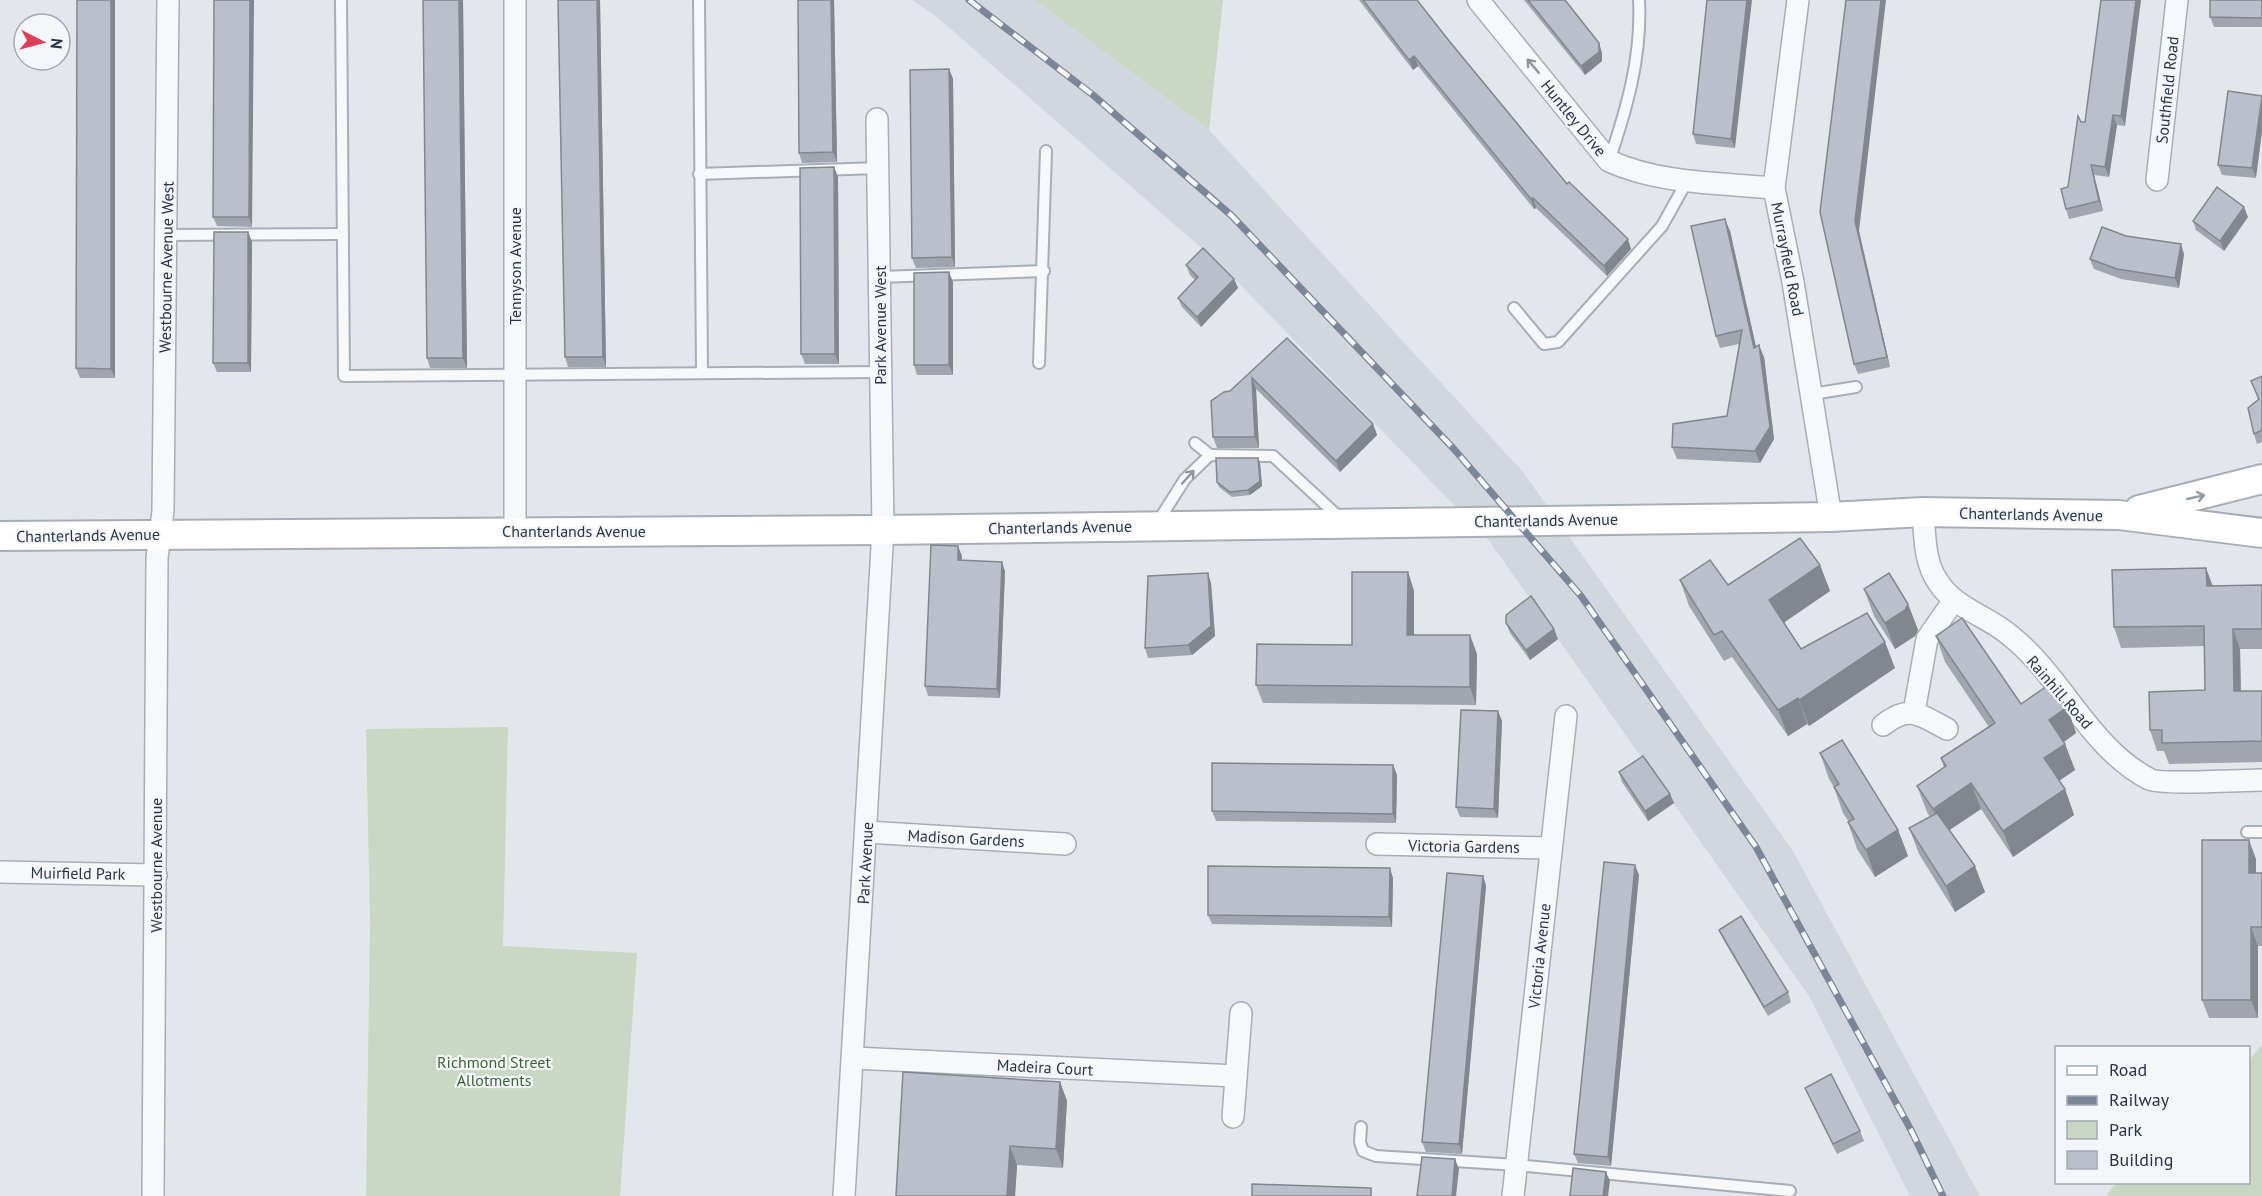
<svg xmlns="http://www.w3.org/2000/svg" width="2262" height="1196" font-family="'PT Sans',sans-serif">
<rect width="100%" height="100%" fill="#e3e7ec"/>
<path fill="#d1d6df" d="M912,0H1035L1209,130L1523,472L1793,851L1980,1196H1910L1809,996L1490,542L1222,266L937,17Z"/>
<g fill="#c9d7c4">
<path d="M1035,0H1223L1209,130Z"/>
<path d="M508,727L503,946L637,953L620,1196H366L370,922L366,729Z"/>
<path d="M2262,1045V1196H2106L2116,1183L2248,1182L2249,1060Z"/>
</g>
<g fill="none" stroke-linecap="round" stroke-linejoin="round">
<defs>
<g id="lane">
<path d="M341,0L344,376L881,372"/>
<path d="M699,0L702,372"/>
<path d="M1609,161C1627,108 1642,56 1639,0"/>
<path d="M699,174L878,168"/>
<path d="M167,235L343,234"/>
<path d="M880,277L1044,271"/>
<path d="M1514,308L1544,344L1558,342L1662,226L1687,181"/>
<path d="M1039,363L1046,151"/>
<path d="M1812,394L1856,387"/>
<path d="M1195,443L1210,455"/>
<path d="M1157,523L1185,479L1210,455L1273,456L1341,519"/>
<path d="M2247,832H2262"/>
<path d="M1361,1127L1360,1142L1363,1151L1376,1156L1517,1165L1790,1191"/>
</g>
<g id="street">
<path d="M515,0V532"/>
<path d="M1478,0L1609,161C1660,184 1719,183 1774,188"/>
<path d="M1798,0L1774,188L1793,282L1831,517"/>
<path d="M2157,180L2177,0"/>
<path d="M1923,512C1925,536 1924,562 1938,582C1954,607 1984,615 2007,633C2061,674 2088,747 2149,779C2159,785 2243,780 2262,780"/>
<path d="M1914,712L1927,639L1954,600"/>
<path d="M1883,725C1910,704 1920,715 1947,729"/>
<path d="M867,832L1065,844"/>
<path d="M1377,844L1550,848"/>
<path d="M0,872L156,875"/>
<path d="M854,1058L1236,1076"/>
<path d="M1233,1117L1241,1013"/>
<path d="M153,1196L157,558L163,511L168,0"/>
<path d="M844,1196L883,530L877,119"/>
<path d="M1513,1196L1566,716"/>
</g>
<g id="secondary">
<path d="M2139,510L2262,479"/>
<path d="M0,536L883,530L1831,517L1923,512L2119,515L2262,533"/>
</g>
</defs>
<use href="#lane" stroke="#a7aeb7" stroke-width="14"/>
<use href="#street" stroke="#a7aeb7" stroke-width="24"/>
<use href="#secondary" stroke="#a7aeb7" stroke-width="32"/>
<use href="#lane" stroke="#f7f8fa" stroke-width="10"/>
<use href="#street" stroke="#f7f8fa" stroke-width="21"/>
<use href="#secondary" stroke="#fff" stroke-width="28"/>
<defs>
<path id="rail" d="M969,0L1093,95L1232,216L1453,448L1581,596L1756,847L1911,1130L1943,1196"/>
</defs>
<use href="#rail" stroke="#7b8698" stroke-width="7"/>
<use href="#rail" stroke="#f4f6f9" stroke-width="4.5" stroke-dasharray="14" stroke-linecap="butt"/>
</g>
<g fill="#a0a5af">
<path d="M77,0L115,378H80L76,368Z"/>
<path d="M214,0L252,227L217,226L213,217Z"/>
<path d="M423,0H463L467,368H430L427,358Z"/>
<path d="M558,0H600L606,367H568L565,357Z"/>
<path d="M798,0H834L837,162L802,163L799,153Z"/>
<path d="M1359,0H1417L1450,42L1567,184L1631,249L1607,276L1536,208L1534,209L1418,66L1413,70Z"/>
<path d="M1524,0H1565L1599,43L1602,53V61L1585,75Z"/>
<path d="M1707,0L1735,148L1696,144L1693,134Z"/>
<path d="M2101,0L2125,126L2117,125L2109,177L2094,175L2103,211L2069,219L2066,209L2068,187L2081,122H2085Z"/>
<path d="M2262,0V27H2214L2210,17Z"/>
<path d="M949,69L953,79L955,267L916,268L912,258Z"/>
<path d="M2228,91L2256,178L2222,175L2218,165Z"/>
<path d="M834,167L838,177L839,364H805L801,354Z"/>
<path d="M2248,217L2224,251L2196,230L2193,221Z"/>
<path d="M1730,231L1756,347L1764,357L1774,439L1760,463L1677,459L1672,447L1727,416L1739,344L1720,348L1716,336Z"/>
<path d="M1859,231L1890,367L1858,374L1854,364Z"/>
<path d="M248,232L252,242L251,372H217L213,363Z"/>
<path d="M2126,236L2184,254L2179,288L2121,279L2094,269L2090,259Z"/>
<path d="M1186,265L1234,279L1238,288L1201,327L1182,307L1178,298L1195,280L1190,275Z"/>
<path d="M953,282V375H917L914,365Z"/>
<path d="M1287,338L1373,424L1377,435L1340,472L1256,389L1259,448H1217L1213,437L1230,391Z"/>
<path d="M2262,376V442L2257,444L2254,434L2258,399L2251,381Z"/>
<path d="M1258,458L1260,463L1262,486L1250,495L1232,497L1219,487L1217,482Z"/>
<path d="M962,556L961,560L1005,571L1000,698L928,696L925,686Z"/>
<path d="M1820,565L1830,591L1784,622L1801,649L1895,668L1809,726L1807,724L1788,736L1732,657L1724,661L1689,606L1680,580L1728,585Z"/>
<path d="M1408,572L1414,591V635L1477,654L1476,705L1263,703L1256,685L1352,645Z"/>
<path d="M1211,583L1215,636L1192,655L1148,658L1145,648Z"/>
<path d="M2262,585V649H2240L2241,691H2262V762L2169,764L2164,751H2157L2150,730L2205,690L2204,646L2121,648L2114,627L2213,586Z"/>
<path d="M1864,589L1908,604L1918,630L1915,636L1895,649L1874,616Z"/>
<path d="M1506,623L1558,639L1530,660L1510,633Z"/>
<path d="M1936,636L2021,704L2067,707L2076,733L2064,742L2075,770L2059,781L2065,789L2074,815L2013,857L1981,809L1949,830L1985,892L1955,912L1919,854L1909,828L1930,817L1927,812L1917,786L1944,768L1941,758L1989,727L1945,662Z"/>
<path d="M1502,721L1498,818L1460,817L1456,807Z"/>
<path d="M1820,753L1898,830L1908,856L1875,877L1857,849L1848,822H1849L1843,813L1834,787L1829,779Z"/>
<path d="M1393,765L1397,775L1396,823L1216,821L1212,811Z"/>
<path d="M1619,772L1670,794L1674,803L1648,821L1622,782Z"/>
<path d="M2256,859V873H2262V946H2258V1018H2209L2202,1000Z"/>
<path d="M1639,875L1611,1166L1578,1163L1574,1154Z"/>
<path d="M1483,876L1486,886L1462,1154L1426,1152L1422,1142Z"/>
<path d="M1393,878L1392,927L1212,924L1208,915Z"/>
<path d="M1719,930L1788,992L1791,1002L1768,1016L1723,939Z"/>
<path d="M1060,1082L1067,1101L1063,1168L1017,1165L1015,1196H896Z"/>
<path d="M1805,1088L1860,1131L1864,1141L1837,1154L1809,1097Z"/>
</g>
<g fill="#82868e">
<path d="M111,0H115V378L111,369Z"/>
<path d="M250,0H254L252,227L249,217Z"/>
<path d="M459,0H463L467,368L463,358Z"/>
<path d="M597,0H600L606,367L603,357Z"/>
<path d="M831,0H834L837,162L833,152Z"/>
<path d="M1747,0H1752L1735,148L1731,139Z"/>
<path d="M1881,0H1886L1859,231L1890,367L1887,357L1855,221Z"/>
<path d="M2136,0H2141L2125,126L2121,116Z"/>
<path d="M1599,43L1602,53V61L1585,75L1581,66Z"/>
<path d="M1414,56L1418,66L1413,70L1409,60Z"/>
<path d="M949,69L953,79L955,267L952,257Z"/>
<path d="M2262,96V132L2256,178L2252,168Z"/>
<path d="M2113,115L2117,125L2109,177L2105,167Z"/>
<path d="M2091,165L2094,175L2103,211L2099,201Z"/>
<path d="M834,167L838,177L839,364L835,354Z"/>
<path d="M1533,198L1536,208L1534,209L1531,199Z"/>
<path d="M2244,207L2248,217L2224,251L2220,241Z"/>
<path d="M1725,219L1730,231L1759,360L1754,348Z"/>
<path d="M248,232L252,242L251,372L248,363Z"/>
<path d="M1628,239L1631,249L1607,276L1604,266Z"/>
<path d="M2181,244L2184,254L2179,288L2175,278Z"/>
<path d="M949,272L953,282V375L949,365Z"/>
<path d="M1234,279L1238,288L1201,327L1197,317Z"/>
<path d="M1759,345L1764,357L1774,439L1760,463L1755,451Z"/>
<path d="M1252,378L1256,389L1259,448L1255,437Z"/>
<path d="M1373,424L1377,435L1340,472L1336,461Z"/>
<path d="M1258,458L1260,463L1262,486L1250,495L1248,490Z"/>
<path d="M958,546L962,556L961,570L958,560Z"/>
<path d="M1002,562L1005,571L1000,698L997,689Z"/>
<path d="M1820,565L1830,591L1779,626L1769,600Z"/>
<path d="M2206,568L2214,589L2207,586Z"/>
<path d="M1408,572L1414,591V653L1407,635Z"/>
<path d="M1208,573L1211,583L1215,636L1192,655L1188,645Z"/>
<path d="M1908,604L1918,630L1915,636L1895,649L1885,623Z"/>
<path d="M1554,629L1558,639L1530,660L1526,650Z"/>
<path d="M2233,629L2240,649L2241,712L2234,691Z"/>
<path d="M1470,635L1477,654L1476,705L1470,687Z"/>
<path d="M1885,642L1895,668L1809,726L1799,700Z"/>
<path d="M1798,698L1807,724L1788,736L1778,710Z"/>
<path d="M2067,707L2076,733L2058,746L2049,720Z"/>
<path d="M1498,711L1502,721L1498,818L1494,809Z"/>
<path d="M2065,744L2075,770L2054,784L2044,758Z"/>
<path d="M1393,765L1397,775L1396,823L1393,814Z"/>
<path d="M1971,783L1981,809L1942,835L1933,809Z"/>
<path d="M2065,789L2074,815L2013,857L2003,831Z"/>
<path d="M1670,794L1674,803L1648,821L1645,811Z"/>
<path d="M1898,830L1908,856L1875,877L1866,850Z"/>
<path d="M2249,840L2256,859V892L2249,873Z"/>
<path d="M1635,865L1639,875L1611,1166L1608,1157Z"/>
<path d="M1975,866L1985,892L1955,912L1946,886Z"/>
<path d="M1390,868L1393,878L1392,927L1389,917Z"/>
<path d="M1483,876L1486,886L1462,1154L1459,1144Z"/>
<path d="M2251,927L2258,946V1018L2251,1000Z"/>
<path d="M1060,1082L1067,1101L1063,1168L1056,1149Z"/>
<path d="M1010,1146L1017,1165L1015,1196H1007Z"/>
<path d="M1455,1159L1459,1169L1456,1196H1452Z"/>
<path d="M1606,1172L1610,1181L1608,1196H1603Z"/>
</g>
<g fill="#bac0cb" stroke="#82868e" stroke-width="1.5">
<path d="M77,0H111V369L76,368Z"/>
<path d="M214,0H250L249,217H213Z"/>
<path d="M423,0H459L463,358H427Z"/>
<path d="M558,0H597L603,357H565Z"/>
<path d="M798,0H831L833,152L799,153Z"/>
<path d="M1363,0H1417L1450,42L1567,184L1569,182L1628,239L1604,266L1533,198L1531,199L1414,56L1409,60Z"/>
<path d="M1528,0H1565L1599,43V52L1581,66Z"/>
<path d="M1707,0H1747L1731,139L1693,134Z"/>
<path d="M1846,0H1881L1855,221L1887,357L1854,364L1820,212Z"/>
<path d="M2101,0H2136L2121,116L2113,115L2105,167L2091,165L2099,201L2066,209L2061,189L2068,187L2078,116L2081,122H2085Z"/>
<path d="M2210,0H2262V18L2210,17Z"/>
<path d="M949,69L952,257L912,258L910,70Z"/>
<path d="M2228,91L2262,96L2252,168L2218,165Z"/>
<path d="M834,167L835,354H801L800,168Z"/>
<path d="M2217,187L2244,207L2220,241L2193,221Z"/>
<path d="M1725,219L1754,348L1759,345L1770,427L1755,451L1672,447L1673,424L1727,416L1742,330L1716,336L1691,226Z"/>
<path d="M2102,227L2126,236L2181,244L2175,278L2117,269L2090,259Z"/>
<path d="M214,232H248V363H213Z"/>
<path d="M1203,248L1234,279L1197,317L1178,298L1198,277L1186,265Z"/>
<path d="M949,272V365H914V273Z"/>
<path d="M1287,338L1373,424L1336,461L1252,378L1255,437H1213L1211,401L1224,392L1230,391Z"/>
<path d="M2262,376V430L2254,434L2248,408L2259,399L2251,381Z"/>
<path d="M1216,458H1258L1260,481L1248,490L1230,492L1217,482Z"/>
<path d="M1800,538L1820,565L1769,600L1801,649L1867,613L1885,642L1799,700L1798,698L1778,710L1722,631L1714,635L1680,580L1710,560L1728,585Z"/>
<path d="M931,545L958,546V560L1002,562L997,689L925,686Z"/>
<path d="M2206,568L2207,586L2262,585V629H2233L2234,691H2262V741L2162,743V730H2150L2149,692L2205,690L2204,626L2114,627L2112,570Z"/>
<path d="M1352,572H1408L1407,635H1470V687L1256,685L1257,644L1352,645Z"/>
<path d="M1208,573L1211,626L1188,645L1145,648L1148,576Z"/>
<path d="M1889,573L1908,604L1905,610L1885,623L1864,589Z"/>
<path d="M1531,596L1554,629L1526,650L1506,623V615Z"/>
<path d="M1962,618L2021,704L2050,684L2067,707L2049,720L2065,744L2044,758L2065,789L2003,831L1971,783L1933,809L1917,786L1946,766L1941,758L1995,723L1936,636Z"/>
<path d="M1461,710L1498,711L1494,809L1456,807Z"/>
<path d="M1842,740L1898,830L1866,850L1848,822L1854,819L1834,787L1839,784L1820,753Z"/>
<path d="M1643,756L1670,794L1645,811L1619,772Z"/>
<path d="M1212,763L1393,765V814L1212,811Z"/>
<path d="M1937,813L1975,866L1946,886L1909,828Z"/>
<path d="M2202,840H2249V873H2262V927H2251V1000H2202Z"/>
<path d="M1604,862L1635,865L1608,1157L1574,1154Z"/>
<path d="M1208,866L1390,868L1389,917L1208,915Z"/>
<path d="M1447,873L1483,876L1459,1144L1422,1142Z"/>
<path d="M1741,916L1788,992L1764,1007L1719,930Z"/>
<path d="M903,1072L1060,1082L1056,1149L1010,1146L1007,1196H896Z"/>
<path d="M1831,1074L1860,1131L1833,1144L1805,1088Z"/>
<path d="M1422,1157L1455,1159L1452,1196H1417Z"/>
<path d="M1573,1168L1606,1172L1603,1196H1570Z"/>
<path d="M1252,1184L1371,1188V1196H1252Z"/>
</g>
<defs><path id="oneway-shaft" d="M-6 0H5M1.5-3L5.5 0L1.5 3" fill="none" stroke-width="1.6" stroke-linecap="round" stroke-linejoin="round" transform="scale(1.5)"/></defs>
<g stroke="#9096a0">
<use href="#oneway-shaft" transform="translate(1533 66) rotate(-130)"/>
<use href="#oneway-shaft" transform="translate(1188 477) rotate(-48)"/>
</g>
<use stroke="#949aa3" href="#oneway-shaft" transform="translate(2196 497) rotate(-13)"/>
<g text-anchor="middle" stroke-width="4.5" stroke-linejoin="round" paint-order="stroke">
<g font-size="16" fill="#293447" stroke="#f4f6f9">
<text transform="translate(2167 90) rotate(-84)" y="6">Southfield Road</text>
<text transform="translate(1574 118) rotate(51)" y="6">Huntley Drive</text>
<text transform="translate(1788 259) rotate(79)" y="6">Murrayfield Road</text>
<text transform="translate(515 266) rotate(-90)" y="6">Tennyson Avenue</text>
<text transform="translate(166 267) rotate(-89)" y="6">Westbourne Avenue West</text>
<text transform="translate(880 325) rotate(-90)" y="6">Park Avenue West</text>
<text transform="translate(2031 514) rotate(1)" y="6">Chanterlands Avenue</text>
<text transform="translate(1546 520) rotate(-1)" y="6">Chanterlands Avenue</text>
<text transform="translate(1060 527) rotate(-1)" y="6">Chanterlands Avenue</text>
<text x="574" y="537">Chanterlands Avenue</text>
<text transform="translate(88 535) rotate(-1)" y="6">Chanterlands Avenue</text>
<text transform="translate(2060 692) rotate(49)" y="6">Rainhill Road</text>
<text transform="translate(966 838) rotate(3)" y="6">Madison Gardens</text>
<text transform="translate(1464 846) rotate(1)" y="6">Victoria Gardens</text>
<text transform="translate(865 863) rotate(-87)" y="6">Park Avenue</text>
<text transform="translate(156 865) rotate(-90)" y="6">Westbourne Avenue</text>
<text transform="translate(78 873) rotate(1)" y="6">Muirfield Park</text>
<text transform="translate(1539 956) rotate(-84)" y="6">Victoria Avenue</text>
<text transform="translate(1045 1067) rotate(3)" y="6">Madeira Court</text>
</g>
<g font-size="16" fill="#3e6435" stroke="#f4f6f9">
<text x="494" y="1068">Richmond Street<tspan x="494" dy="18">Allotments</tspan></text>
</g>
</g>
<rect x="2055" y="1046" width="195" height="138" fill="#f4f6f9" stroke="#a3a8b2" stroke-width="1.5"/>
<rect x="2067" y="1066" width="30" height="9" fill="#ffffff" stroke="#a3a8b2" stroke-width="1.5"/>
<text x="2109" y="1076" font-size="18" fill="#293447">Road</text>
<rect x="2067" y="1096" width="30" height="9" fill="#7b8698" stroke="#a3a8b2" stroke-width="1.5"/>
<text x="2109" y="1106" font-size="18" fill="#293447">Railway</text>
<rect x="2067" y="1121" width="30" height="18" fill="#c9d7c4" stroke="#a3a8b2" stroke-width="1.5"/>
<text x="2109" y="1136" font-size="18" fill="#293447">Park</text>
<rect x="2067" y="1151" width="30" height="18" fill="#bac0cb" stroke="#a3a8b2" stroke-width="1.5"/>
<text x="2109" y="1166" font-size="18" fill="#293447">Building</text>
<g transform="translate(42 42) rotate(96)"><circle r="28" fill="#f4f6f9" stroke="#a3a8b2" stroke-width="1.5"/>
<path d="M0-4.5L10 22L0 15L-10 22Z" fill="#da4057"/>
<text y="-9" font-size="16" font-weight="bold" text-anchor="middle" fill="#293447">N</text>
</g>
</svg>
